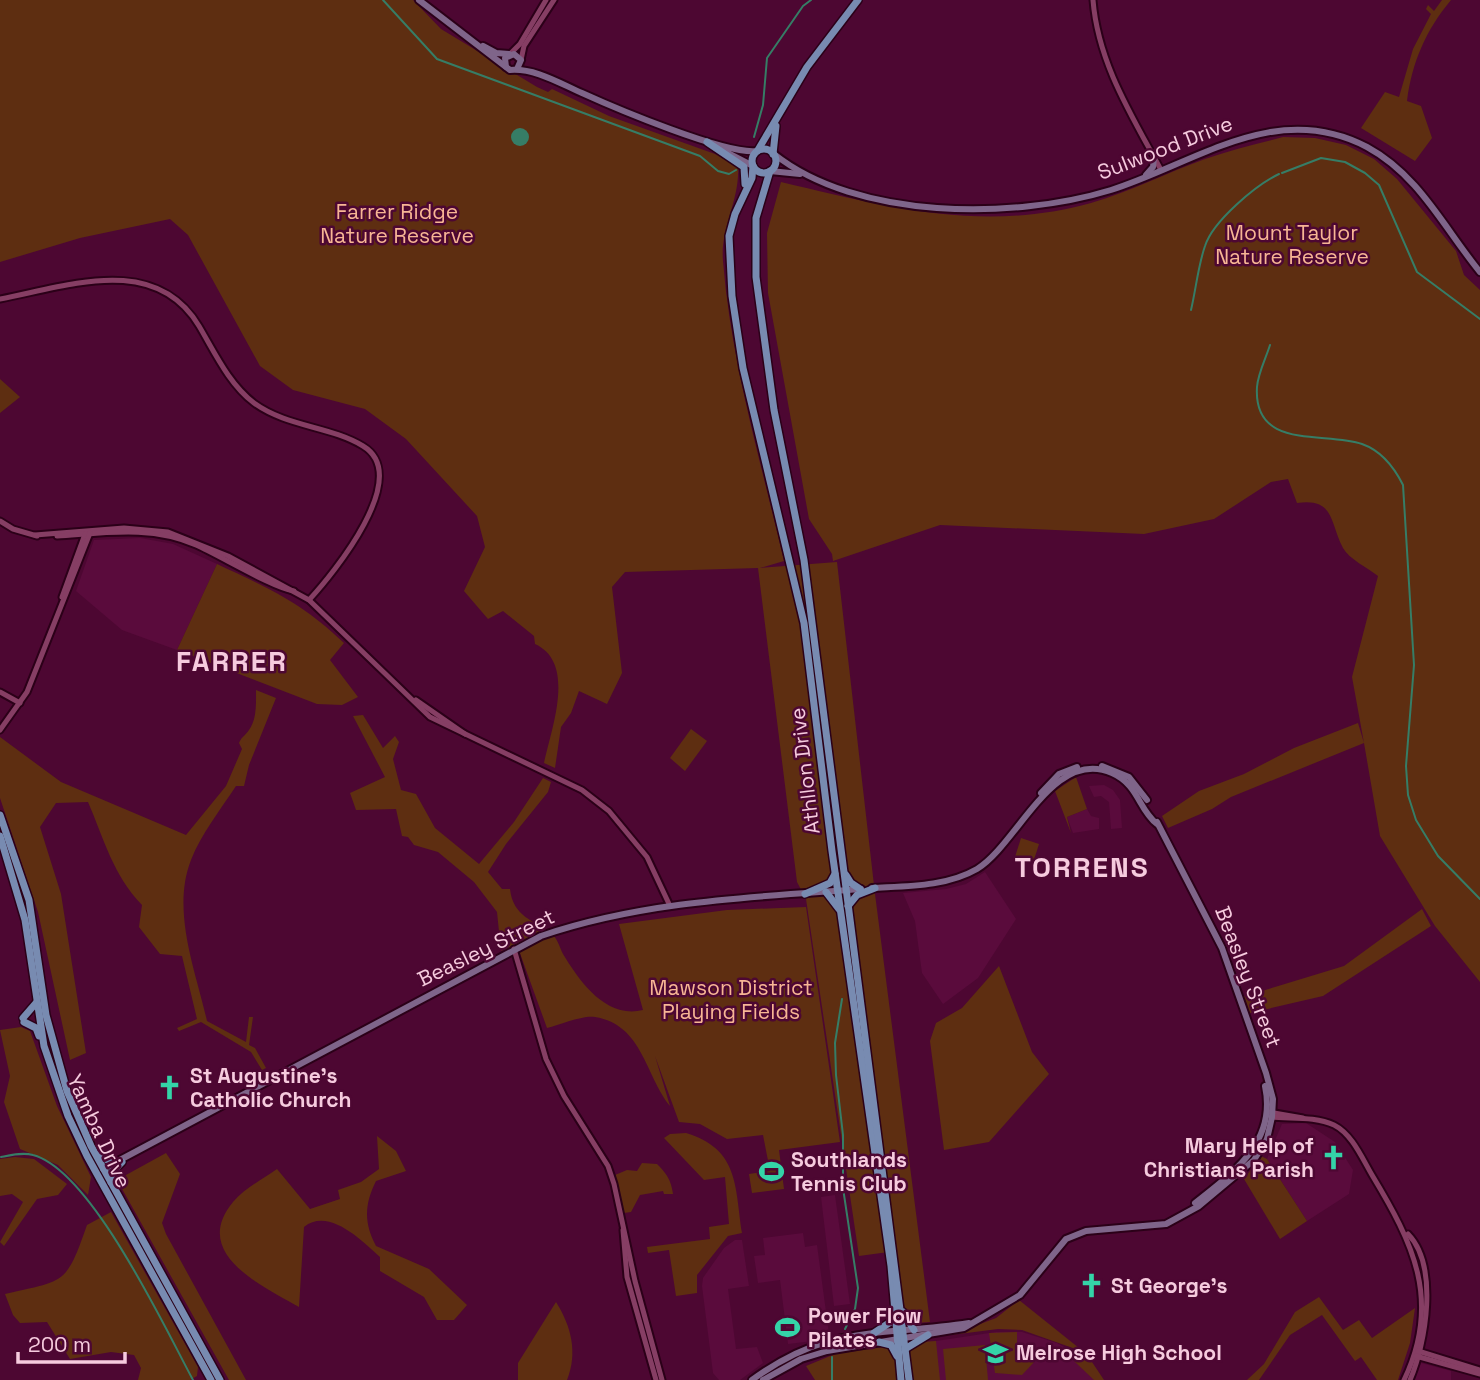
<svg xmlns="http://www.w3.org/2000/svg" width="1480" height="1380" font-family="'Space Grotesk',sans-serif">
<rect width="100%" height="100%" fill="#4d0732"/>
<g fill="#5a0b3c">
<path d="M140,538L173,544L217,564L177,650L122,630L76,591L94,540Z"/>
<path d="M1104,785L1113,790L1120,800L1122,828L1111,829L1109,802L1101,796L1094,797L1089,786Z"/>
<path d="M1087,809L1091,816L1099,818V829L1073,833L1067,817Z"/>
<path d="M985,872L1016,919L978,978L943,1004L922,973L915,921L903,893L946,889L966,884Z"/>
<path d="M1306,1123L1335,1142L1353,1170L1349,1194L1307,1221L1267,1159L1282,1124Z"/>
<path d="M835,1195L850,1304L834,1306L821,1197Z"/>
<path d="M803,1233L805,1247L817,1245L829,1334L813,1341L788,1344L780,1280L758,1283L754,1256L765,1255L763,1238Z"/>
<path d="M735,1240H742L749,1286L728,1289L736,1349L757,1347L763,1363L740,1380H719L713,1373L702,1286L703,1278L724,1248Z"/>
<path d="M996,1332H1022L1057,1343L1091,1362L1103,1380H920L916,1344Z"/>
<path d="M1421,1363L1451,1371V1380H1414Z"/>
</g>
<g fill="#5e2e11">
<path d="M0,0H413L441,29L537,87L548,92L552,89L609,116L715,154L738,167C740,200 720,228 723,261C731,363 761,462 784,561L760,568L837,562L875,894L930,1322L914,1323L905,1311L896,1251L859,1256L806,899L797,882L758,568L625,572L612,587L622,673L607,704L579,691L571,713L561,727L555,768L544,763C551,729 577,663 535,644L534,636L503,611L488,619L464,591L485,547L477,516L406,439L365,409L293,390L260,366L188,235L170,219L80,238L0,262Z"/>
<path d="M1442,0H1451C1426,30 1412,62 1407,101L1421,106L1432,138L1415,161L1361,128L1385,92L1399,97L1413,49L1431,14L1426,9L1428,5L1434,11Z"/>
<path d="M1283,137L1315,138L1346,145L1374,159L1397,179L1456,251L1464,275L1480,290V982L1435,926L1380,836L1364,743L1231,797L1212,809L1168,828L1162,816L1199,791L1244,774L1294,748L1358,723L1364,743L1352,677L1378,576C1368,568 1349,559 1343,548C1330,524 1335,497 1297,503L1288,479L1271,482L1214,519L1144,534L940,525L833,561L832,554L809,519L768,293L767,233L781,182C886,207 984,233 1091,203C1132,191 1166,173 1205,159C1230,150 1257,144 1283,137Z"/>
<path d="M0,379L20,397L0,413Z"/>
<path d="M217,564C270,589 301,602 344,643L330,660L358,697L342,705L317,704L177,650Z"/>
<path d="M256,690L276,698L249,765L244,786H236C221,809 201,834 191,860C171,911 196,971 207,1021L246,1042L249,1017H253L249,1045L255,1048L266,1068L262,1070L251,1052L201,1022L179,1031L177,1028L197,1019L182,956L160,954L139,927L142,905C113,875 104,839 88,802L56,803L40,827L61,894L86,1053L70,1060L38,912L0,798V737L61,782L186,835L226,786L242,749L239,743C242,736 245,736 249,730C257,719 256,703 256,690Z"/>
<path d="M363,715L383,748L395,736L399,742L393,759L401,790L416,794L435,828L479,864L514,822L543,778L551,782L548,792L506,844L488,872L502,889H510C513,917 534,920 553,935C558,940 560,948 563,954C580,982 606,1019 643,1010L619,924L727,910L806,907L840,1142L779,1150L784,1189L752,1193L749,1174L770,1171L763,1135L727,1139L700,1124L679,1122L655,1056L670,1106C645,1075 643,1025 595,1017C582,1015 560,1025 547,1028L517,945L501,951L497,912L474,882L438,852L414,845L408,837L402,836L396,809L356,810L350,793L385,777L353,716Z"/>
<path d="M691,729L707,741L685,771L670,758Z"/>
<path d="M1076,777L1087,809L1067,817L1071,833L1055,791Z"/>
<path d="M1021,838L1039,844L1033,863L1015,857Z"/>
<path d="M1422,909L1431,926L1323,996L1250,1013L1242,997L1344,966Z"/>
<path d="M999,966L1032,1052L1049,1074L989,1142L944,1150L930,1041L936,1023L962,1008Z"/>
<path d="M21,1027L30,1031L57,1106L91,1177L88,1195L58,1165L20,1149L4,1102L10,1076L0,1030Z"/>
<path d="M686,1133C739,1149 735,1186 742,1233L728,1236L697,1275V1293L676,1296L669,1250L648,1253L647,1247L710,1239L709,1227L729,1224L725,1177L704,1180L664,1138L670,1134Z"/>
<path d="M377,1136L396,1151L406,1171L376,1181C364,1205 364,1223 376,1246L429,1269L467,1305L454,1320H437L424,1297L380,1271V1257C362,1241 329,1207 304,1227L299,1307C263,1286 190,1254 233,1202C245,1188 263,1179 277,1169L310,1209L340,1199L338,1190L361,1182L379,1169Z"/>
<path d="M166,1153L180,1174L162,1223L166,1234L246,1380H229L121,1187L126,1175Z"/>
<path d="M1261,1156L1267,1159L1307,1221L1280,1239L1244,1179Z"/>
<path d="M15,1157L34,1159L67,1184L58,1195L37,1199L4,1246L0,1242L23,1202L12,1194L0,1196V1159Z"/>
<path d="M642,1163L657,1164C667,1174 671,1180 673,1194H664L663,1191L640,1195L631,1212L624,1213L615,1175L627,1170L637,1171Z"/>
<path d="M111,1212L198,1367L197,1376L190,1380H138L141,1368L134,1355L111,1352L70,1359L47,1322L20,1323L13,1315L5,1294C66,1280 66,1285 87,1225Z"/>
<path d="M1319,1297L1343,1330L1359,1320L1372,1338L1415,1308L1410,1343L1398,1380H1377L1361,1357L1355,1361L1322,1315L1290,1335L1259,1380H1247L1264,1364L1295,1312Z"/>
<path d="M1019,1300L1084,1352L1022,1330L998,1329L951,1335L996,1318Z"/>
<path d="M556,1302C571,1326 578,1352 567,1380H518V1363Z"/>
<path d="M1017,1332V1355L1036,1360L1022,1375L995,1373L989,1333Z"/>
<path d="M936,1341L940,1380H815L806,1366L835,1354L884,1347L889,1350L915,1345L916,1347L920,1342Z"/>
<path d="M985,1345L988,1380H946L943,1349Z"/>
<path d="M1080,1354L1092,1362L1104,1380H1094L1074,1361Z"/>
</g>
<circle fill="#367d66" cx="520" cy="137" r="9"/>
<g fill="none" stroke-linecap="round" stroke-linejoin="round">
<g stroke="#367d66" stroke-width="2">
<path d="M383,0L437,59L700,156L718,171L729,174L736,170"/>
<path d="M754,137L763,105L767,58L803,6L811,0"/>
<path d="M1282,173L1321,158L1345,162L1365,173L1379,185L1417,272L1480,319"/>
<path d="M1191,310C1196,289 1198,266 1205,246C1213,221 1256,185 1279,174"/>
<path d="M1270,345C1266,358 1258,373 1257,387C1253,451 1325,431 1362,444C1382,451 1394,467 1403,485L1414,665L1406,766L1408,795L1416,820L1438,856L1480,899"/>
<path d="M842,999L835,1043L836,1075L843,1135V1188L858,1288L855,1309L845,1329"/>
<path d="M1,1157C11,1155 23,1152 33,1155C91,1170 165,1328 193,1380"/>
<path d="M832,1380V1357"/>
</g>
<defs>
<g id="tertiary">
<path d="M1093,0C1098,63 1132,116 1161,170"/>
<path d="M510,54L520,44L546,0"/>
<path d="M521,60L524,46L554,0"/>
<path d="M0,299C68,286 155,253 199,326C215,353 229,384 254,403C287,427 330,426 363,446C413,476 334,573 309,600"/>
<path d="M0,521L13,529L37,536"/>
<path d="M35,535L124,528L168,532L228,556L309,600L430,717L582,790L609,811L647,857L670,906"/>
<path d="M57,536C104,533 152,525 196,545C219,555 273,588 294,591"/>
<path d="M62,597L85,534"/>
<path d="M0,692L20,703"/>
<path d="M416,700L465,734"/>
<path d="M0,730L27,692L90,533"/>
<path d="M514,949L546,1059L564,1096L608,1166L614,1184L635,1281L662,1380"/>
<path d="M1269,1112L1303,1118"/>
<path d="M1271,1117C1291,1119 1315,1116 1334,1125C1352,1134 1362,1158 1372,1175C1413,1243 1442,1301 1404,1380"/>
<path d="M623,1230L627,1277L656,1380"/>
<path d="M1408,1234C1439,1266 1426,1343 1410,1380"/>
<path d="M1418,1351L1480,1370"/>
<path d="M1416,1356L1480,1374"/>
</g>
<g id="secondary">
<path d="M419,0L510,70C535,68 559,83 582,93C615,108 726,155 757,151"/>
<path d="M483,46L496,53L509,54"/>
<path d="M506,67L505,58L514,54L521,60L517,69"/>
<path d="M722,150L753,166"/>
<path d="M774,154C857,220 1013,220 1111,190C1196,163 1276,99 1367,147C1419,175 1444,228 1480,272"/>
<path d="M770,171L800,174"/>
<path d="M1146,175L1153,167L1154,158"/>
<path d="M1102,766L1129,777L1147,800"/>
<path d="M1041,793L1059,774L1077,767"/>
<path d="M872,888C906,886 946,887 977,869C1017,845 1053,747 1112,773C1139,785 1138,809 1157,824"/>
<path d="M103,1169L541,936C643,901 754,897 861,889"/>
<path d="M1195,1203C1234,1172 1277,1142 1265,1086"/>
<path d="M752,1380C829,1323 881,1337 969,1323"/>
<path d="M763,1380L801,1359L827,1351L964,1328L1020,1295L1066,1239L1086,1231L1166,1224L1199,1206L1254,1160L1267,1139L1272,1117L1273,1099L1266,1073L1222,948L1157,822"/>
</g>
<g id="primary">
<path d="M707,142L744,167L745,184"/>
<circle cx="764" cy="161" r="12"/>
<path d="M758,150L807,67L858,0"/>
<path d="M773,154L776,126"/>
<path d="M753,166L752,178L735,214L729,236L732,296L743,368L804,623L832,851L891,1266L901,1380"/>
<path d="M770,171L756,218V277L774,410L804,560L909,1380"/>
<path d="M0,815L29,900L46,1015L67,1091L91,1146L220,1380"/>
<path d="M0,836L25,920L44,1046L68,1116L87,1156L211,1380"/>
<path d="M846,875L851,883L860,889"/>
<path d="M826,892L839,909"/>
<path d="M805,894L830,883L835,874"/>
<path d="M848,906L857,895L875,888"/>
<path d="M23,1018L36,1003"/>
<path d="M24,1022L36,1028L39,1036"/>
<path d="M98,1155L113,1163"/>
<path d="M111,1182L112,1172L122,1162"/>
<path d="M903,1312L914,1330"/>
<path d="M874,1333L895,1319"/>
<path d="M879,1342L891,1345L897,1356"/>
<path d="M905,1349L928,1335"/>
</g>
</defs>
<use href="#tertiary" stroke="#2b0018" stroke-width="9"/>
<use href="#secondary" stroke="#2b0018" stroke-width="10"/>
<use href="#primary" stroke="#2b0018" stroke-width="10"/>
<use href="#tertiary" stroke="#863e64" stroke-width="5"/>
<use href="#secondary" stroke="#7f658a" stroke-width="6"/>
<use href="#primary" stroke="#788bb1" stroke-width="7"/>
</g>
<defs>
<symbol id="church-bare" viewBox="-9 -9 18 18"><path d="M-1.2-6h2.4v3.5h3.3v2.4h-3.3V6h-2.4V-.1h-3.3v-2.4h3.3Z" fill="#34d4a8" stroke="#4d0732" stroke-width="2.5" paint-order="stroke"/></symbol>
<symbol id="stadium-bare" viewBox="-9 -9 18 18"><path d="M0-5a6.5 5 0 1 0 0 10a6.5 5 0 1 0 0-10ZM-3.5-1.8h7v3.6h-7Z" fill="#34d4a8" stroke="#4d0732" stroke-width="2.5" paint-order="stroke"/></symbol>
<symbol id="school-bare" viewBox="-9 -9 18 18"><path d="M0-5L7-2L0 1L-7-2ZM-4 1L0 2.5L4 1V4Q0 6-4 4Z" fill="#34d4a8" stroke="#4d0732" stroke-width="2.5" paint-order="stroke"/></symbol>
</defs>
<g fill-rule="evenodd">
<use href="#church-bare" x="152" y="1070" width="35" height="35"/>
<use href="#church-bare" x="1316" y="1140" width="35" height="35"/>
<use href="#stadium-bare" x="754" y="1154" width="35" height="35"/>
<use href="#church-bare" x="1074" y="1268" width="35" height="35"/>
<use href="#stadium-bare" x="770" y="1310" width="35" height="35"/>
<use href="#school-bare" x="978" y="1336" width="35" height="35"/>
</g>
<g text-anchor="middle" stroke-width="5" stroke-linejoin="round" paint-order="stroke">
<g font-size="21" fill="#f6cbde" stroke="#4d0732">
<text transform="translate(1165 148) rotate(-21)" y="7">Sulwood Drive</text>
<text transform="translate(805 771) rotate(-97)" y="7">Athllon Drive</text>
<text transform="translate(486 948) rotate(-26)" y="7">Beasley Street</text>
<text transform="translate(1248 977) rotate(69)" y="7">Beasley Street</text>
<text transform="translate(99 1131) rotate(65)" y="7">Yamba Drive</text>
</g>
<g font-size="21" fill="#f7b694" stroke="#4d0732">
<text x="397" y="219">Farrer Ridge<tspan x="397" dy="24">Nature Reserve</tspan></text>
<text x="1292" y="240">Mount Taylor<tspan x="1292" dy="24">Nature Reserve</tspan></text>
<text x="731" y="995">Mawson District<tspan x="731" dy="24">Playing Fields</tspan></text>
</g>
<g font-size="21" font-weight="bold" fill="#f6cbde" stroke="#4d0732" text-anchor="start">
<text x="190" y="1083">St Augustine's<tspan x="190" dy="24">Catholic Church</tspan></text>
<text x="1314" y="1153" text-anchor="end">Mary Help of<tspan x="1314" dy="24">Christians Parish</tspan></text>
<text x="791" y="1167">Southlands<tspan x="791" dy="24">Tennis Club</tspan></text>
<text x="1111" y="1293">St George’s</text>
<text x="808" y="1323">Power Flow<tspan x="808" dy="24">Pilates</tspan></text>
<text x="1016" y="1360">Melrose High School</text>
</g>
<g font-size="28" font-weight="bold" letter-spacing="2" fill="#f6cbde" stroke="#4d0732">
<text x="232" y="671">FARRER</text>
<text x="1082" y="877">TORRENS</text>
</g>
</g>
<path d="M18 1352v10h107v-10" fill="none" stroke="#f6cbde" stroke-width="3.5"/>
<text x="28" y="1352" font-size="21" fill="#f6cbde" stroke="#4d0732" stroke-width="5" paint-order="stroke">200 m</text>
</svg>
